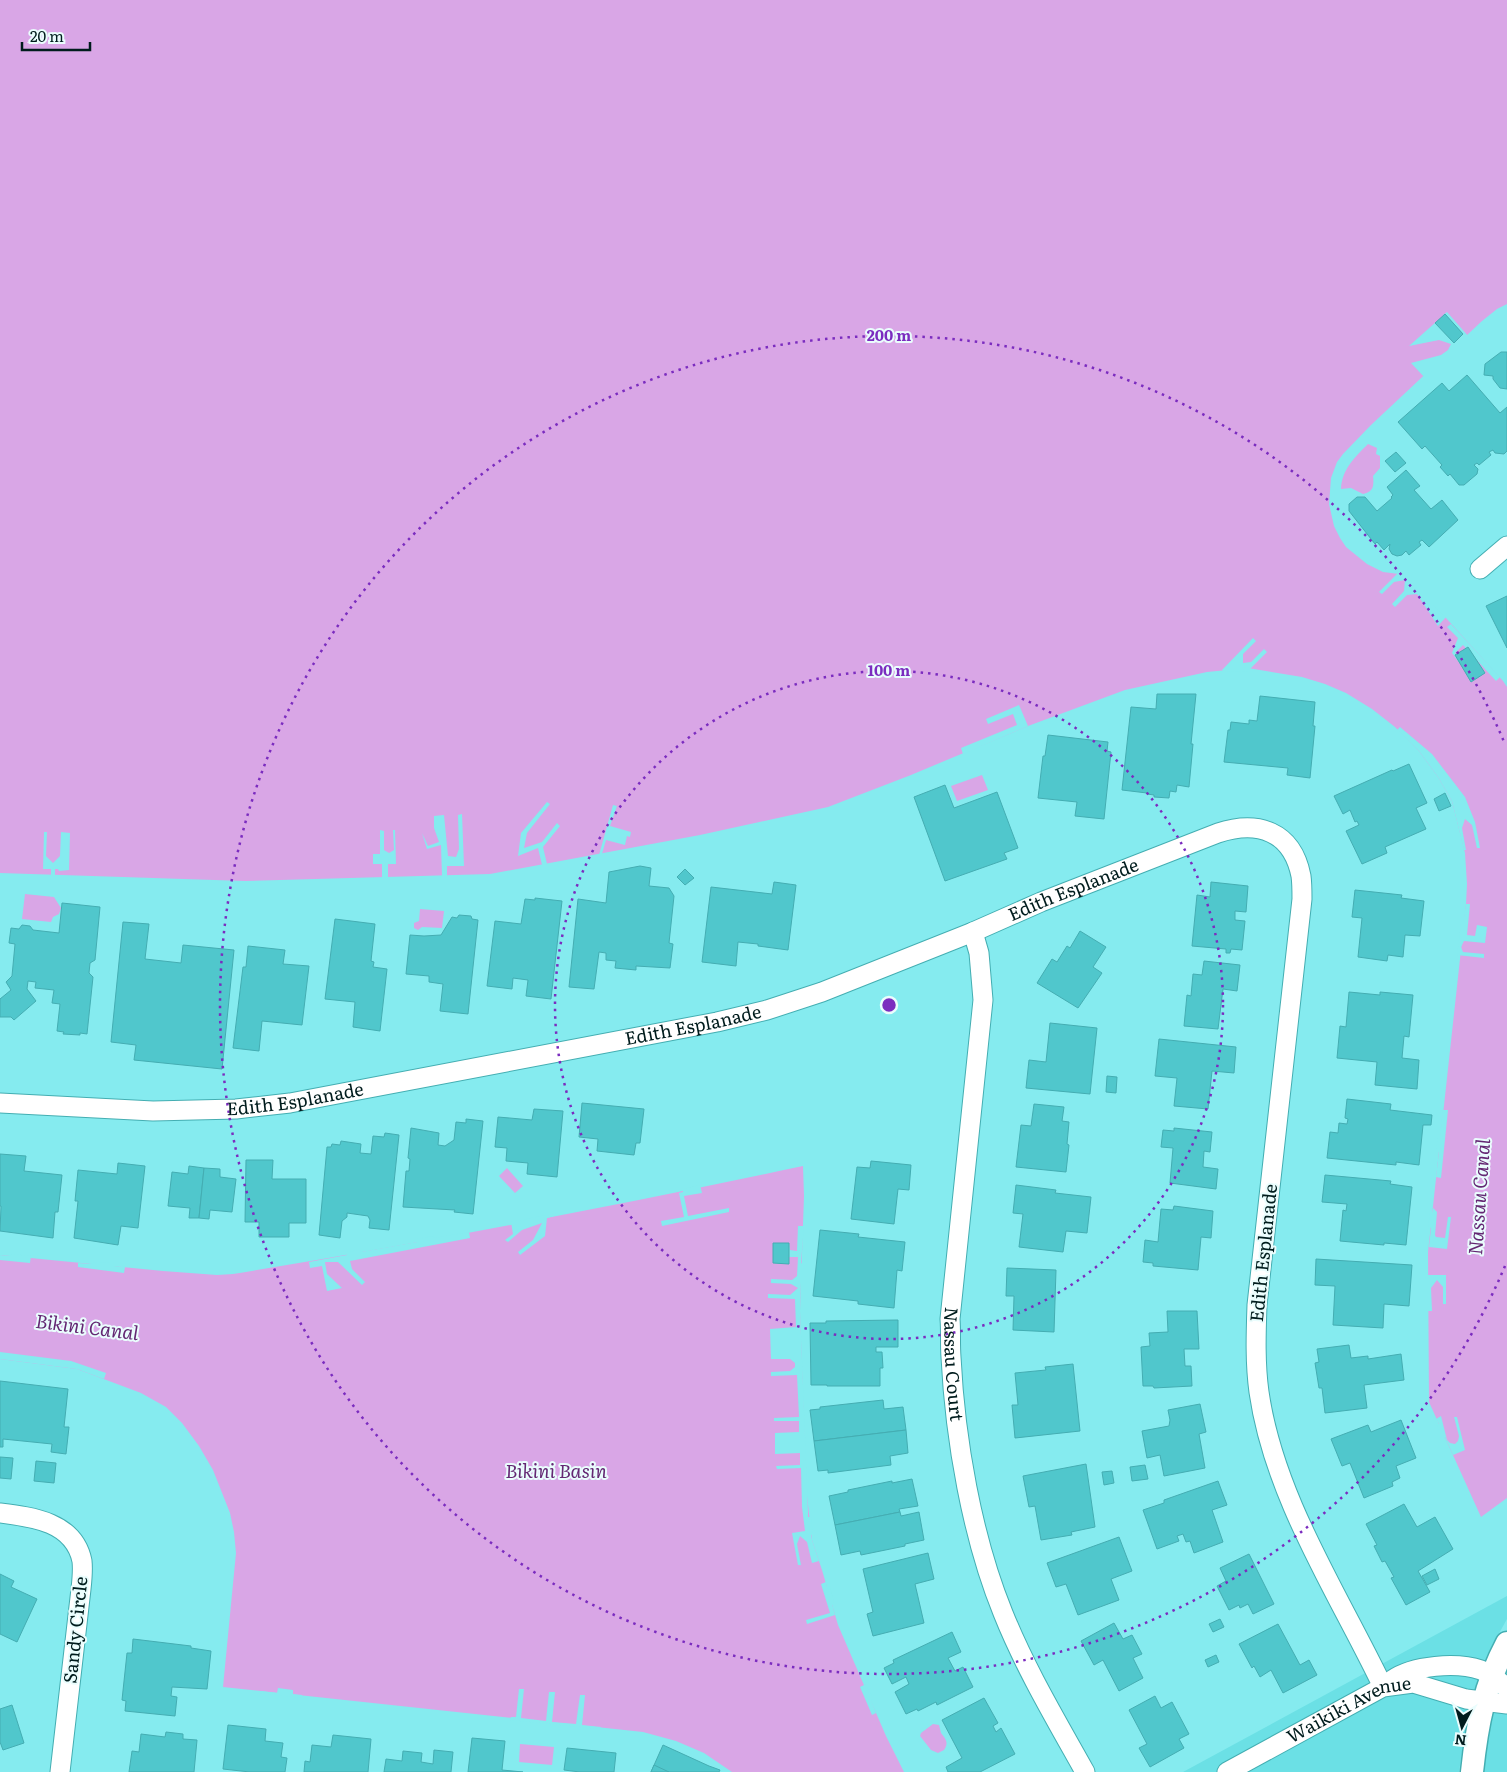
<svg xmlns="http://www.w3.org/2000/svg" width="1507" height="1772" font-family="Literata,serif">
<rect width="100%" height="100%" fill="#85ebef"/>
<g fill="#6be0e5">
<path d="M1507,1596V1619L1487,1655L1472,1696L1466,1723L1459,1772H1183Z"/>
<path d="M1507,1670V1772H1483L1489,1727L1498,1693Z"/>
</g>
<g fill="#d9a6e6">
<path d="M0,0H1507V304L1497,309L1482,321L1371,425L1343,454L1337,462L1331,478L1329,504L1334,526L1340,538L1346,547L1367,564L1383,572L1399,574L1446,618L1503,681L1507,687V1498L1481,1517L1429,1402L1428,1252L1466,904L1467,884L1465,853L1452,801L1438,777L1419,751L1395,727L1372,709L1346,693L1325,684L1302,677L1248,668L1207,672L1125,690L1028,726L911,775L828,807L700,835L490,874L245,881L0,873Z"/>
<path d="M1368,444L1377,448L1376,454L1380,456V468L1373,476C1374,485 1374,492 1363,494L1351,488L1341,489C1342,469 1355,457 1368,444Z"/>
<path d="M982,775L988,790L957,801L951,786Z"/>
<path d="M25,894L54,897L61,908L59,914L53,917L51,922L22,919Z"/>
<path d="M420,909L444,911L442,928L422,927L418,930L414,928V923L419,921Z"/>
<path d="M803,1166L804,1196L800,1311L806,1487L812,1540L822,1570L838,1625L886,1736L904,1772H732L704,1753L676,1741L643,1732L223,1687L236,1553L234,1532L230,1513L213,1470L199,1446L182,1423L166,1407L141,1393L77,1369L0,1359V1255L163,1271L217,1275L233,1274C424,1243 614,1206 803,1166Z"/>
<path d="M507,1168L523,1186L515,1193L499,1176Z"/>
<path d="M933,1724L939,1725L941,1733C946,1739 949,1743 944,1750L938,1753L931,1750L920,1736L921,1733Z"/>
<path d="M520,1744L554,1747L552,1765L519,1762Z"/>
</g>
<g fill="#85ebef">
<path d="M1447,312L1469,337L1425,378L1411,363L1441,355L1448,350L1451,344L1439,340L1409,346L1436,322L1449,335L1456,329L1443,315Z"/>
<path d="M1399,572L1446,617L1438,626L1417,594L1407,595L1395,607L1392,604L1404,591L1405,580L1394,582L1382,594L1379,592Z"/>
<path d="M1451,624L1500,677L1496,681L1463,645L1455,653L1474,679L1472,680L1452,653L1458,638L1447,627Z"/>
<path d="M1253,638L1256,641L1243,654V663L1251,662L1264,649L1267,652L1248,671L1224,672L1222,670Z"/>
<path d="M1019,705L1028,726L963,754L961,748L1017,725L1013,714L988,724L986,719Z"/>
<path d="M1400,727L1432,754L1465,797L1475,822L1480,848H1477L1472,825L1465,819L1462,828L1466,850H1464L1452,801L1438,777L1419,751L1397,730Z"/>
<path d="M547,802L550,804L527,833L524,848L542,842L557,823L560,826L543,847L547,864L542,865L538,848L518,856L521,833Z"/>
<path d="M613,805L617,806L610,826L631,832L630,837L627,836L625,845L606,840L602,854L599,855Z"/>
<path d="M462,814L464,866H447V876H442L441,845L427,849L422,833L428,846L439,842L434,828V816L444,815L448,856L456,857L459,849L458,815Z"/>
<path d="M380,830L384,831V850L389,853L394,850L393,830H395L396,864H388V878H382V864H373V854H380Z"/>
<path d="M44,832H47L46,856L53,863L60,856L61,832L70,833L69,870L59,871L58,869H55V875H51V869H43Z"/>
<path d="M1466,904H1470L1467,935L1475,936L1477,925L1487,927L1485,943L1464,941L1461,947L1463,952L1484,954V958L1457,955L1461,924H1463Z"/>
<path d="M1443,1110H1448L1441,1178L1436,1177L1439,1152L1436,1151L1438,1136H1440Z"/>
<path d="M700,1185L702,1193L684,1196L688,1216L729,1208V1212L662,1226L661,1221L684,1217L679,1193L683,1192V1189Z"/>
<path d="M1433,1208L1437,1212L1435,1235L1436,1237L1445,1238L1448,1217H1451L1447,1249L1429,1247L1431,1228L1428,1227L1430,1213H1432Z"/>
<path d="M557,1213L558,1215L547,1218L545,1236L520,1255L518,1252L533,1240L542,1223L522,1230L508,1242L505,1240L513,1234L511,1222Z"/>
<path d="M798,1226H804L801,1263L803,1264V1282H801L800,1310L808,1512V1517H811L813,1534L811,1535L812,1540L819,1561L812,1563L807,1542L800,1536L797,1544L801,1565H798L792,1533L805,1531L802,1507L801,1468L777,1469L776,1466L800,1465V1453L775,1454V1433L799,1432V1421H774V1418L799,1417L797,1375L771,1376V1372L790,1371L795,1367V1363L790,1359H771L770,1329L796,1327L795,1299L768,1298V1294L790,1295L798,1288L791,1284L771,1283V1279L792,1280L797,1276L798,1257H789V1264L773,1263V1243H789L790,1250L797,1251Z"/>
<path d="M469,1232L470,1238L350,1261L352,1269L365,1282L362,1285L338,1262H325L327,1274L342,1288L327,1291L322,1266L310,1268L309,1262L347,1255V1252L360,1250L361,1252L417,1242V1239L433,1236L434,1238Z"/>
<path d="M11,1254L31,1256L30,1263L0,1260V1255L11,1256Z"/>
<path d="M94,1262L114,1263V1266L125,1267L124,1273L78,1267V1263L93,1264Z"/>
<path d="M1427,1275H1446V1304H1443V1287L1437,1280L1431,1288L1432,1311H1425V1294H1427Z"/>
<path d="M0,1352L71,1361L106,1373L104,1379L77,1369L0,1359Z"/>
<path d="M1441,1416L1447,1440L1450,1443L1455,1444L1458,1441L1459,1436L1454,1417H1457L1465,1450L1453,1455L1445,1437L1442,1438L1437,1425L1439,1424L1436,1419Z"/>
<path d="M826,1582L827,1587L830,1586L834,1603L832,1604L835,1615L807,1624L806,1620L830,1613L821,1584Z"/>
<path d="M866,1684L873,1699L871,1700L876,1713L872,1715L860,1687Z"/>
<path d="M278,1688L293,1690V1694L302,1695V1698L260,1693V1691L277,1693Z"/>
<path d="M519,1689H524L521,1718L546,1721L549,1692H555L552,1722L576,1724L580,1695H585L582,1725L601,1727L600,1729L510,1720L511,1717H516Z"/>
</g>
<g fill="#50c7cc" stroke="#44adb2">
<path d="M1445,314L1463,334L1454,343L1435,323Z"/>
<path d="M1501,352H1507V389L1500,388L1493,379V376L1484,375L1485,364Z"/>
<path d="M1467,375L1500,413L1507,407V451L1504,454L1495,453L1493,450L1489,452L1491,455L1479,465L1477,463L1474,465L1478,469L1477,474L1464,485H1459L1450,474L1448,476L1440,467L1442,465L1425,446L1422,449L1398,422L1442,383L1449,391Z"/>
<path d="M1396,452L1406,463L1395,472L1385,461Z"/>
<path d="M1406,470L1420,486L1414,490L1431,509L1442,500L1458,520L1429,547L1422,540L1419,542L1421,545L1409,555L1406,551L1402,555L1397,556L1392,554L1389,549L1390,544L1384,550L1377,542L1375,544L1349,511V504L1357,497H1365L1377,511L1392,498L1391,497L1393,495L1387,487Z"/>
<path d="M1507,596V648L1486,606Z"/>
<path d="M1468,647L1485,673L1471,682L1455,655Z"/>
<path d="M1157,694H1196L1191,744H1193L1189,787L1177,785L1176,792L1170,791L1169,798L1154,797V795L1147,794V793L1122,790L1131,707L1156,709Z"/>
<path d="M1260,696L1315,702L1313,726H1315L1310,778L1287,775L1288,768L1224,762L1228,730H1230L1231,722L1249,724V720L1257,721Z"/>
<path d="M1048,735L1108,742L1107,751L1111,752L1104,819L1075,816L1077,802L1038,798L1043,756H1045Z"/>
<path d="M1409,764L1427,803L1416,808L1426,829L1385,847L1387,853L1362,864L1346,831L1359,825L1357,821L1355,822L1350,810L1343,814L1334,796L1392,770L1393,771Z"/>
<path d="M945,785L954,808L997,792L1018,848L1004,853L1007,859L945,881L914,797Z"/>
<path d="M1445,793L1451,806L1439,811L1434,799Z"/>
<path d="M640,866L651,868L649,886L669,888L674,896L669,943L673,944L670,968L636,966V970L615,968L616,961L606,960V953L599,952L594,989L569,987L578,899L606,903L609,872Z"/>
<path d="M685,869L694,878L685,885L677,877Z"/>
<path d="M774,882L796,885L788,950L758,946V944L738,942L736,966L702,962L711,887L772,894Z"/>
<path d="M1211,882L1248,886L1246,912L1235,911V920L1245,921L1242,950L1231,949L1230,953H1226V949L1192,946L1197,895L1210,897Z"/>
<path d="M1355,890L1402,895L1401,898L1424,901L1420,936L1405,935L1403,957L1388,955L1387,961L1358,957L1362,918L1352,917Z"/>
<path d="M535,898L562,901L551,999L526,996L528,980L513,978L512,989L487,986L495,921L521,924L525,899L535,900Z"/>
<path d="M62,903L100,907L95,960L90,963L89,973L93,977L87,1034L80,1033V1035L63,1034L64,1032L57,1031L60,1004L52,1003L54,990L35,988L36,982L28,981L27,989L36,1001L14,1020L11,1017H0V999L11,990L6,982L12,976L15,944L9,943L11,928L19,929L22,925L30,926L33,930L59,933Z"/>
<path d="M459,915L471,916L472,919L478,920L468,1014L440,1011L443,984L429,982V976L406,974L410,935L424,936L441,935L452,917L457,918Z"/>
<path d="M335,919L375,924L371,961L374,962L373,967L387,969L380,1031L353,1027L355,1002L325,999Z"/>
<path d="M123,922L149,924L145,959L181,963L183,945L234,950L222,1069L134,1060L136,1045L111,1042Z"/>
<path d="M1080,931L1106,947L1093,967L1102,973L1078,1008L1037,983L1052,959L1057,962L1067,946L1070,948Z"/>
<path d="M248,946L285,950L283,964L309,966L302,1025L262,1021L259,1051L233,1048L243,967H246Z"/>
<path d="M1204,961L1240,965L1237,991L1223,989L1218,1029L1184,1026L1187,995L1191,996L1193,974L1202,975Z"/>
<path d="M1349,992L1380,995V992L1413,995L1409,1037L1404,1036L1402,1058L1419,1060L1417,1089L1375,1085L1377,1062L1337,1058L1340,1026L1346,1027Z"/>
<path d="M1050,1023L1097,1028L1090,1094L1026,1088L1029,1060L1046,1062Z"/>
<path d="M1159,1039L1236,1047L1234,1073L1212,1071L1208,1109L1174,1106L1177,1078L1155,1076Z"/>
<path d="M1107,1076L1117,1077L1116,1093L1106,1092Z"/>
<path d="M1347,1099L1391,1104L1390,1110L1432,1115L1431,1125H1423L1419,1165L1396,1162V1165L1327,1158L1330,1132L1338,1133L1339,1123L1347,1124L1348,1119L1345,1118Z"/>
<path d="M582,1103L644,1109L640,1143H636L634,1155L597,1151L598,1139L579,1137Z"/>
<path d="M1034,1104L1064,1107L1062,1121L1069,1122L1067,1144L1069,1145L1066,1172L1016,1167L1021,1125L1031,1126Z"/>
<path d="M534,1109L563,1111L557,1177L527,1174L528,1163L506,1161L507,1148L495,1147L498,1117L532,1120Z"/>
<path d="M466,1119L483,1121L473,1214L454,1212L455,1210L403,1207L406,1171H409L410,1159L408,1158L411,1128L439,1133L438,1145L445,1146L454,1140L456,1122L466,1123Z"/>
<path d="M1174,1128L1212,1132L1210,1152L1204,1151L1203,1167L1218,1169L1216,1189L1170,1183L1173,1148L1161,1147L1163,1130L1174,1131Z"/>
<path d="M385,1133L399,1135L389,1230L369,1228L370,1220L368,1216L347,1213V1217L342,1221L340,1238L319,1235L327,1147H331L332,1144L340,1145L341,1141L361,1144L360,1153L371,1154L373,1136L384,1137Z"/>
<path d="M0,1154L26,1156L24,1171L62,1175L58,1212H55L53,1238L0,1231L1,1206H0Z"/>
<path d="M246,1160H273L272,1179H306V1223H289V1237H259V1222H245Z"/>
<path d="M871,1161L911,1165L909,1190L898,1189L894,1224L851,1219L857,1167L870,1168Z"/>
<path d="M118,1163L145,1166L138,1228L121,1226L118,1245L74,1238L78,1201H75L78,1170L117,1174Z"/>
<path d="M189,1166L204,1168L199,1218H189L190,1208L168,1206L172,1172L188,1174Z"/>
<path d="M204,1168L220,1169V1177L236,1179L232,1212L210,1210L209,1219L199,1218Z"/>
<path d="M1325,1175L1391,1181L1390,1184L1412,1187L1406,1245L1384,1243V1245L1340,1241L1343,1210L1346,1211L1347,1204L1322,1202Z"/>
<path d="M1016,1185L1056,1190L1055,1193L1091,1197L1087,1233L1066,1231L1063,1252L1019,1247L1023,1214L1013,1213Z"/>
<path d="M1174,1206L1213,1211L1211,1238L1201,1237L1198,1270L1153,1266V1263L1143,1262L1145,1240L1158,1242L1161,1209L1173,1210Z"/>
<path d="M820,1230L859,1234L858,1237L905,1242L902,1271L897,1270L894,1308L858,1304V1301L813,1296Z"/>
<path d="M773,1243H789V1264L773,1263Z"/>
<path d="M1316,1259L1412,1265L1409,1306L1384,1304L1383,1328L1333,1325L1335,1286L1315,1285Z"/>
<path d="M1007,1268L1056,1270L1054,1332L1013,1330L1014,1296H1006Z"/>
<path d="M1167,1311H1197L1199,1349H1184L1185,1366H1191L1192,1386L1154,1388L1153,1386H1143L1141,1347L1150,1346L1149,1333L1168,1332Z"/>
<path d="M898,1320V1347H876V1352H882L883,1368H880V1386H827V1385H811L810,1323H826V1321Z"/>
<path d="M1349,1345L1351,1358L1368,1356V1359L1401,1354L1404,1380L1364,1385L1367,1408L1325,1413L1322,1388H1319L1315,1363L1319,1362L1317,1349Z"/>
<path d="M1073,1364L1080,1431L1015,1438L1012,1405H1018L1015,1373L1046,1370L1045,1367Z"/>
<path d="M0,1381L68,1389L64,1427H69L66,1454L51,1452L52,1444L3,1439V1447H0Z"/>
<path d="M883,1400L884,1409L903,1407L906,1430L814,1441L810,1410L820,1409V1407Z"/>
<path d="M1200,1404L1206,1432L1199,1434L1205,1468L1164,1476L1160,1455L1147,1458L1142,1431L1169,1426L1170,1420L1168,1410Z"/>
<path d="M1401,1420L1416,1458L1396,1466L1400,1478L1392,1482L1393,1486L1364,1498L1350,1463L1342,1466L1331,1439L1368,1425L1371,1432Z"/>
<path d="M906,1430L908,1453L890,1456L891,1465L828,1473V1470L818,1471L814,1441Z"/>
<path d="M0,1457L13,1458L11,1479L0,1478Z"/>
<path d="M36,1461L56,1463L54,1483L34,1481Z"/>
<path d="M1086,1464L1095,1527L1071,1532L1072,1535L1041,1540L1035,1506L1029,1507L1023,1476Z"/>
<path d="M1145,1465L1148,1479L1132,1481L1130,1467Z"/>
<path d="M1112,1471L1114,1483L1104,1485L1102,1472Z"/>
<path d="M912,1479L918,1506L899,1509L900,1512L835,1525L829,1496L848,1492V1490L892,1481V1483Z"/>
<path d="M1218,1481L1227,1505L1212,1510L1223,1542L1194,1553L1190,1541L1186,1542L1183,1534L1177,1536L1179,1541L1157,1549L1143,1510L1164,1503V1500Z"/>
<path d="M1404,1504L1417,1527L1435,1517L1453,1549L1418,1571L1430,1592L1406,1605L1391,1578L1394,1577L1385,1561L1382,1562L1374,1546L1377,1545L1366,1524Z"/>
<path d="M900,1512L901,1516L919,1512L924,1540L905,1544V1546L861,1555L860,1551L841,1555L835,1525Z"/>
<path d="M1119,1537L1132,1571L1111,1579L1119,1600L1078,1615L1066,1584L1056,1587L1047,1563Z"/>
<path d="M928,1553L934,1579L915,1584L924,1623L873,1636L867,1614L873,1612L863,1569Z"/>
<path d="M1249,1554L1274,1604L1253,1614L1248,1604L1240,1608L1239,1605L1229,1610L1217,1586L1226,1581L1220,1568Z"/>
<path d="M1435,1569L1439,1579L1427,1585L1422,1576Z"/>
<path d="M0,1574L14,1581L11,1587L37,1599L17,1642L0,1634Z"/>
<path d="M1220,1619L1224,1627L1213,1632L1209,1624Z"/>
<path d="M1114,1623L1123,1639L1132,1635L1142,1654L1133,1658L1143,1678L1119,1691L1103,1660L1094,1665L1081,1641Z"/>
<path d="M1278,1624L1300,1665L1309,1660L1317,1675L1283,1693L1271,1670L1260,1677L1254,1666L1252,1668L1239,1644Z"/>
<path d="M952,1632L961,1652L948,1658L955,1671L963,1667L973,1687L937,1705L936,1702L918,1711L917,1709L906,1714L895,1692L909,1684L906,1677L892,1684L884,1668L894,1663L893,1660Z"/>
<path d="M133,1639L191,1646V1648L211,1651L207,1689L172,1687L171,1696L177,1697L175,1716L125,1711L126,1701L122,1700L127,1653H132Z"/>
<path d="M1216,1655L1219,1662L1208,1667L1205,1660Z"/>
<path d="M1155,1696L1161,1708L1172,1702L1189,1734L1179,1739L1184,1748L1150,1767L1139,1748L1147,1744L1129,1710Z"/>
<path d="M984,1698L998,1723L993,1726L996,1732L1001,1728L1015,1754L980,1772H948L946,1767L962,1758L942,1720Z"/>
<path d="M12,1705L24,1743L3,1750L0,1742V1709Z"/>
<path d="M228,1725L266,1729L265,1741L283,1743L281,1757L287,1758L285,1772H250L223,1769Z"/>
<path d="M166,1732L183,1734V1739L197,1740L194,1772H129L132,1751L139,1752L141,1734L165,1737Z"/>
<path d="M333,1735L371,1739L368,1772H304L305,1761L310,1762L312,1745L331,1747Z"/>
<path d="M472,1738L505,1741L502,1770L523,1772H468Z"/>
<path d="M663,1745L709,1766L720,1770L719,1772H651Z"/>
<path d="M567,1748L616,1753L614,1772H580L564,1770Z"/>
<path d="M434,1750L453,1752L451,1772H384L386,1759L402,1761L403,1751L422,1753L421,1762L433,1764Z"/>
<path d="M654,1765L669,1772H651Z"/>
</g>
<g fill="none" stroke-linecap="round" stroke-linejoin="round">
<defs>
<g id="minor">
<path d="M1480,569L1507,546"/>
<path id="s1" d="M973,932L979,953L983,1000L950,1319C951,1331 950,1344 951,1357C955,1439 972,1537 1003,1613C1025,1668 1056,1720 1085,1772"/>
<path id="s2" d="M0,1103L153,1111L236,1109L290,1103L717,1022L767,1010L822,992L973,932L1041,902L1218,833C1258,820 1292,831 1301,876C1302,883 1302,892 1302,899L1257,1305C1256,1334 1255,1363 1259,1392C1274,1497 1338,1593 1383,1687"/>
<path d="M0,1513C33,1517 74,1522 82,1561C83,1570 82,1580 81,1589L60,1772"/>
<path d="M1392,1680C1413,1665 1457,1662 1481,1670C1491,1674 1499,1681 1507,1688"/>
<path id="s3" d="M1227,1772L1383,1687L1413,1683L1466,1699L1507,1704"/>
</g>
<path id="tertiary" d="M1472,1772C1477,1725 1484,1686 1507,1643"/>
</defs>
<use href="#minor" stroke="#44aeb2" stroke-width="21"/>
<use href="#tertiary" stroke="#44aeb2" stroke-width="25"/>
<use href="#minor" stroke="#fff" stroke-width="19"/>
<use href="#tertiary" stroke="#fff" stroke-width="22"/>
</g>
<g fill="none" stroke="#7b2cbf" stroke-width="2.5" stroke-dasharray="2.5 5">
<circle cx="889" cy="1005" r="334"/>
<path d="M1505 1266A669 669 0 1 1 1505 744"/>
</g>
<g text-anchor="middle" stroke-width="4" stroke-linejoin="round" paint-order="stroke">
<g font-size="18" fill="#001c1d" stroke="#eafdfd">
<text dy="6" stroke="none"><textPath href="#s2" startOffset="1106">Edith Esplanade</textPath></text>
<text dy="6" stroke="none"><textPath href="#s2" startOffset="701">Edith Esplanade</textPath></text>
<text dy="6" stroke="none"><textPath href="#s2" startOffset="296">Edith Esplanade</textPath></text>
<text transform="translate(1264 1253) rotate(-84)" y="6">Edith Esplanade</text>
<text dy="6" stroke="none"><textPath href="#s1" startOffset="435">Nassau Court</textPath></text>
<text transform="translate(76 1630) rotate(-84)" y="6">Sandy Circle</text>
<text dy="6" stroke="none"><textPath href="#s3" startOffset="138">Waikiki Avenue</textPath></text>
</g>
<g font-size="19" font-style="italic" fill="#642773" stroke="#eafdfd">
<text transform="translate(1479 1197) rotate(-86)" y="7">Nassau Canal</text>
<text transform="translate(87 1327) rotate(7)" y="7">Bikini Canal</text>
<text x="556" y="1478">Bikini Basin</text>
</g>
</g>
<circle cx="889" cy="1005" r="8" fill="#7b2cbf" stroke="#eafdfd" stroke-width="2.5"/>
<g font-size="15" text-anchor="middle" font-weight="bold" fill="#7b2cbf" stroke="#eafdfd" stroke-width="4" stroke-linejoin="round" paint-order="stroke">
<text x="889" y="341">200 m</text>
<text x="889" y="676">100 m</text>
</g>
<g transform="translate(1462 1727) rotate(186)" stroke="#eafdfd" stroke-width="4" paint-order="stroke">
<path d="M0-4L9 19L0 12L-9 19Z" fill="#001c1d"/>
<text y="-8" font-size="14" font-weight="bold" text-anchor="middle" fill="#001c1d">N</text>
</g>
<path d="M22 42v8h68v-8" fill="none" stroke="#001c1d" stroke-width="2.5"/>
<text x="30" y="42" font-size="15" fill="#001c1d" stroke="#eafdfd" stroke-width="4" paint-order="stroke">20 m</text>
</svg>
